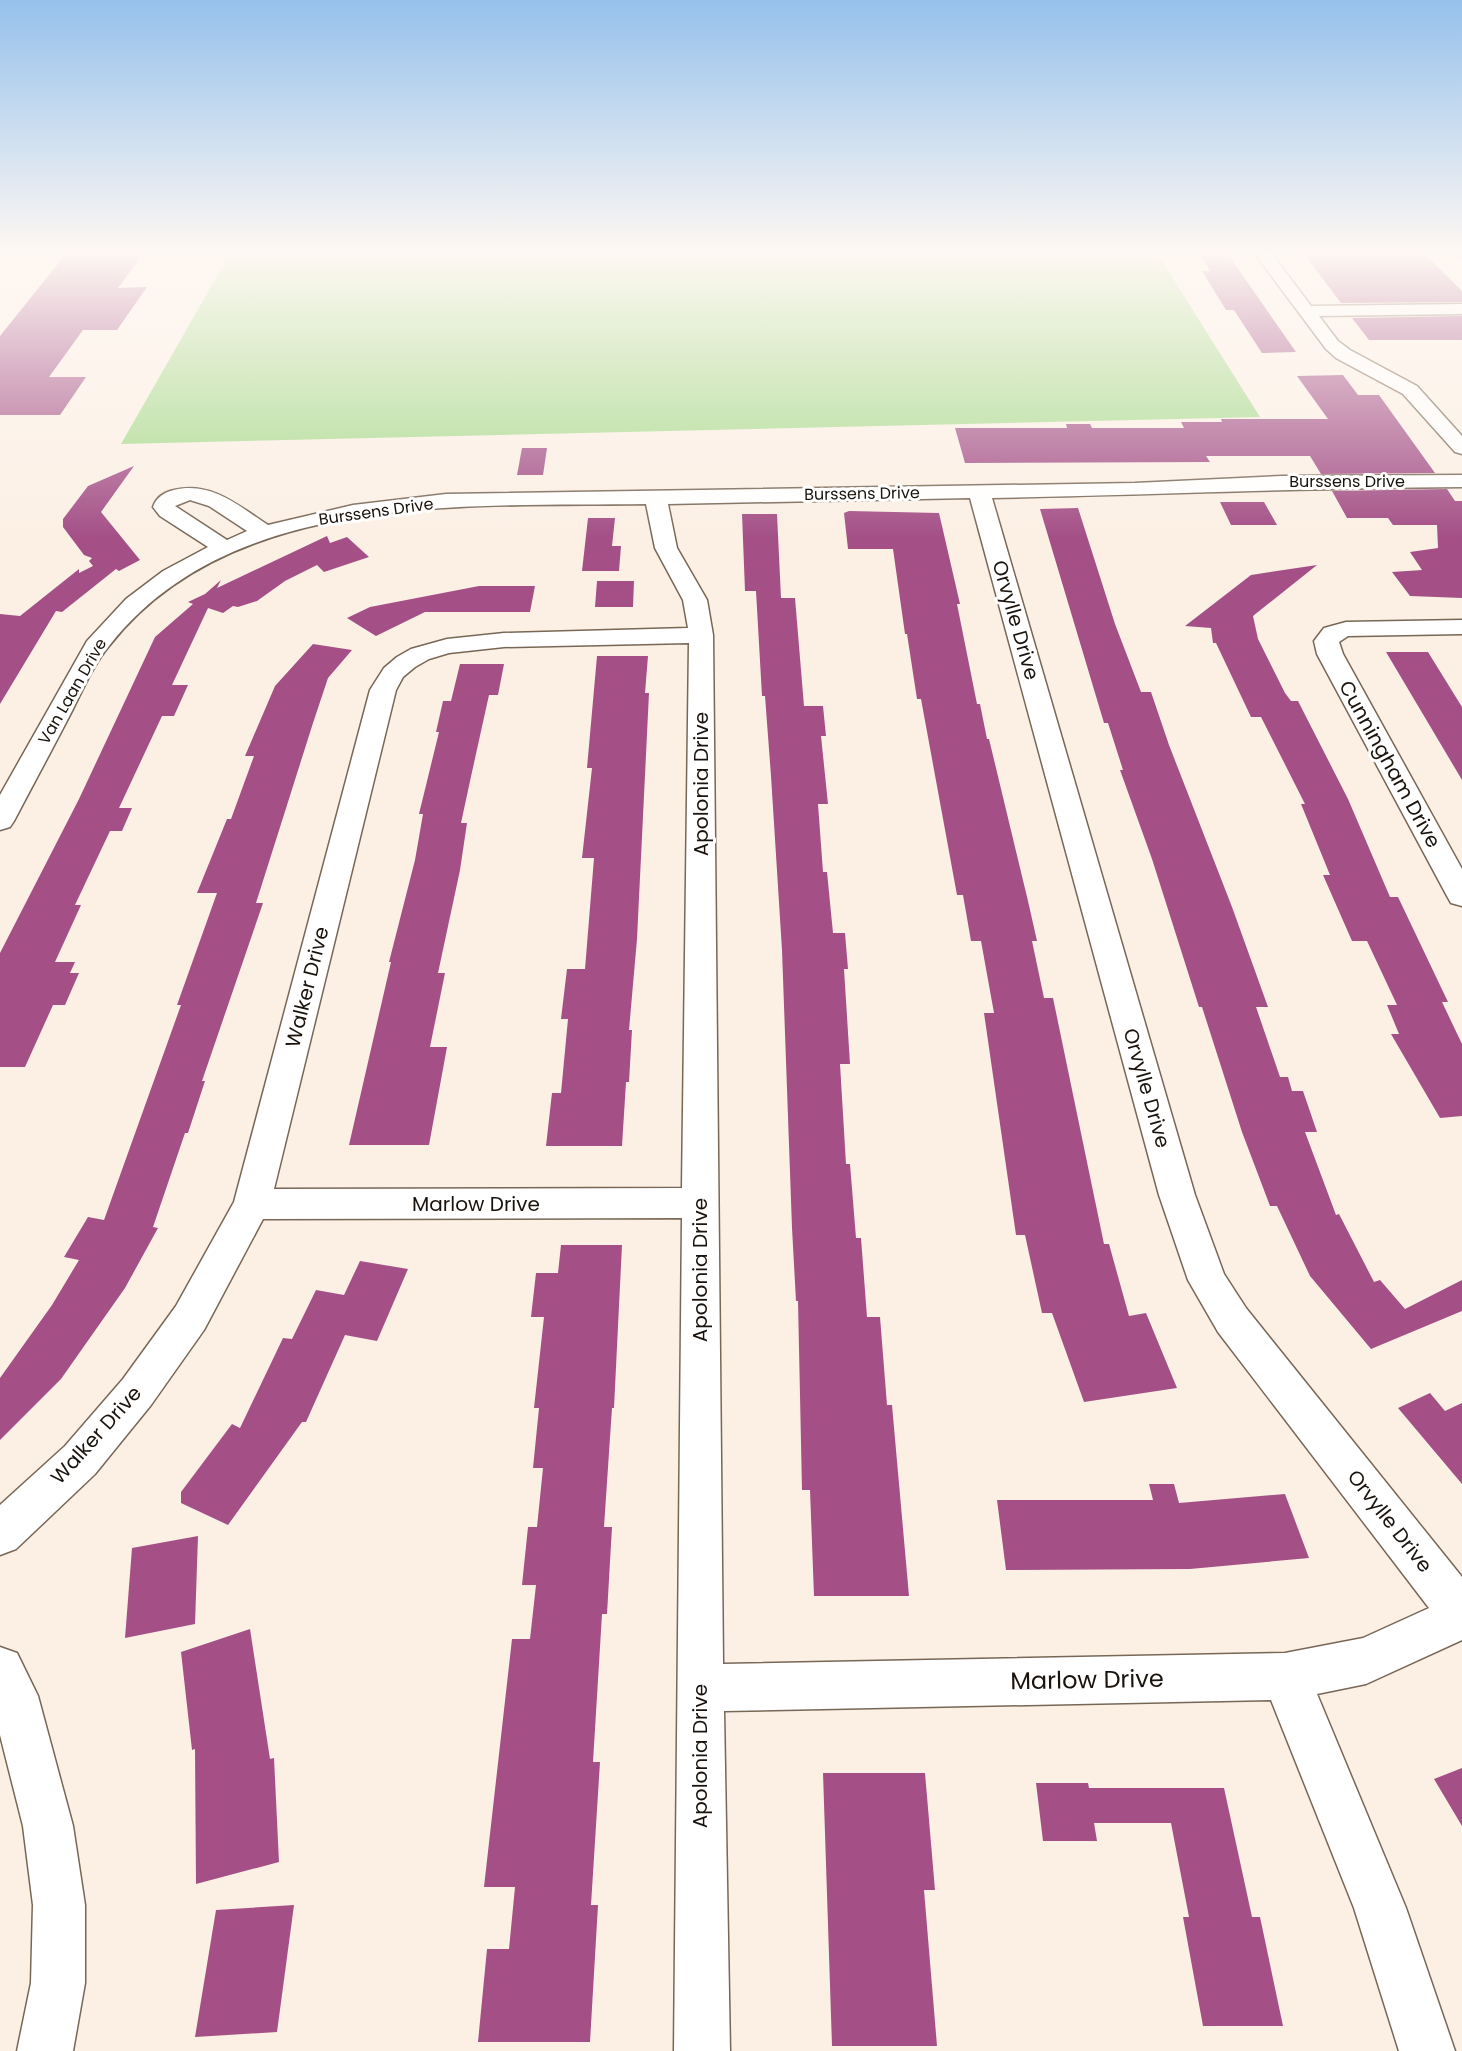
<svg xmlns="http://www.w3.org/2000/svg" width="1462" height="2051" font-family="Poppins,sans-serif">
<rect width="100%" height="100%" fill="#fcf0e5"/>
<path fill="#a7da8c" d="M232,250H1155L1260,417L121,444Z"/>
<g fill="#a45087">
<path d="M69,250H146L118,288L147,287L117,330H83L49,377H86L60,415H0V336Z"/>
<path d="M1198,250H1225L1296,352L1262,353L1234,310H1226L1202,271H1210Z"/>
<path d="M1301,250H1421L1462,291V302L1341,303Z"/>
<path d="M1462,316V340H1369L1352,318Z"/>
<path d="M1343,375L1358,395H1379L1435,473L1321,474L1310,456H1206L1210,462L965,463L955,428H1067L1066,424H1090L1092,428H1184L1181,422H1222L1221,419H1328L1297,376Z"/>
<path d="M522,448H547L543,475H517Z"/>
<path d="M134,466L101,512L140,560L119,571L116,569L62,612L56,611L0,704V614L20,616L79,569V573L93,566L89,561L92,558L84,555L63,527V519L88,486Z"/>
<path d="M1447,489L1455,501H1462V598L1410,596L1392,572L1422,570L1410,552L1438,548L1437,525H1393L1388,518H1347L1332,491Z"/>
<path d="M1220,502H1264L1277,525H1231Z"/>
<path d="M1078,508L1115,624L1141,692H1151L1169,745L1232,907L1268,1007H1256L1280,1077H1288L1292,1091H1303L1317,1132H1305L1336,1215L1339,1214L1374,1282L1380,1280L1405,1309L1462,1280V1311L1371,1349L1310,1276L1277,1206H1270L1242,1132L1202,1007H1199L1152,859L1120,770H1123L1108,723H1104L1040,509Z"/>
<path d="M849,511L939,513L960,604H957L977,704H980L987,739H989L1028,901L1037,941H1032L1044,998H1053L1104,1244H1109L1129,1316L1146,1313L1177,1388L1084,1402L1052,1313H1042L1025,1235H1016L984,1013H994L981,941H971L963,895H957L921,699H917L907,634H905L893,549H848L844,513Z"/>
<path d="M742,514H777L781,598H795L804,706H823L826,736H821L828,804H818L823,872H827L833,933H845L848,969H844L850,1064H840L846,1164H850L856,1238H861L867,1317H880L887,1405H892L909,1596H814L810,1490H802L798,1301H796L792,1228L782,950L771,776L765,696H762L756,591H745Z"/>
<path d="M588,518H615L612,546H621L619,571H582Z"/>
<path d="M327,536L330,543L347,537L369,557L324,572L317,565L285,581L257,601L238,607L233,606L223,613L208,608L172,685H188L174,716H162L119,808H132L122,831H110L75,905H81L55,962H75L70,973H79L65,1005H53L25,1067H0V953L79,799L155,637L193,604L188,602L205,594L221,580L217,588Z"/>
<path d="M1317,565L1253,616L1258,639L1285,693L1291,701H1298L1348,799L1390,897H1398L1448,1002H1442L1462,1044V1116L1440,1118L1391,1034H1399L1387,1005H1397L1367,941H1352L1323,875H1330L1301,804H1305L1261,717H1251L1216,643H1213L1211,628L1185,626L1251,575Z"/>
<path d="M597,581H634L633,607H595Z"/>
<path d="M479,586H535L530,612H425L376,636L347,618L370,607Z"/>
<path d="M313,644L352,650L328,678L313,723L256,903H263L202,1081H205L188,1133H185L153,1227L158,1228L125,1288L61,1379L0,1440V1378L52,1305L79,1260L64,1257L88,1217L104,1220L181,1005H177L217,893H197L227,819H231L254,756H245L275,686Z"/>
<path d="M1386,652H1428L1462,707V780Z"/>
<path d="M597,656H648L645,693H649L637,939L629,1030H632L629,1082H626L622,1146H546L552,1093H561L568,1019H561L567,969H585L594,858H582L592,768H587Z"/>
<path d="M460,664H504L498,695H489L472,772L461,823H467L460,870L438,973H445L430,1047H447L429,1145H349L391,962H389L415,860L423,814H419L439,732H436L443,701H451Z"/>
<path d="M561,1245H622L614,1408H612L604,1527H612L607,1614H602L593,1762H600L591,1905H598L590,2042H478L487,1949H509L515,1887H484L512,1639H530L536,1585H522L528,1527H537L543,1468H533L539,1408H534L544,1317H531L536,1273H558Z"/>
<path d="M360,1261L408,1269L377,1341L345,1335L306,1422H302L228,1525L181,1503V1492L232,1424L240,1428L283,1338L292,1339L316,1290L344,1295Z"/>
<path d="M1430,1393L1445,1411L1462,1403V1484L1398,1408Z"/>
<path d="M1149,1484H1174L1179,1503L1285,1494L1309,1558L1190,1569L1006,1570L997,1500H1153Z"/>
<path d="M198,1536L195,1624L125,1638L132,1548Z"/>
<path d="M250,1629L270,1759L274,1758L279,1862L196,1884L195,1749L192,1750L181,1652Z"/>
<path d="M1462,1768V1826L1434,1779Z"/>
<path d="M823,1773H925L935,1890H924L937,2046H832Z"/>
<path d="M1036,1783H1088L1089,1788H1224L1252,1917H1260L1283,2026H1203L1183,1917H1189L1171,1823H1094L1097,1841H1043Z"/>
<path d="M294,1905L277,2032L195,2037L216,1910Z"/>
</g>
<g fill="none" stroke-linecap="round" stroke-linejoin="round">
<defs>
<g id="minor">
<path d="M1252,250H1269L1311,306L1462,304V314L1319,316L1338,341L1350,350L1417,386L1462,436V454L1455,452L1403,394L1336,358L1326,349Z"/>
<path d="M1451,250H1462V258L1456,256Z"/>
<path d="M1462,475V487C1305,488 1149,495 992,498L1195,1195L1224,1274L1246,1308L1462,1577V1640L1366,1684L1317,1694L1406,1908L1455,2051H1399L1354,1908L1271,1700L724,1711L730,2051H674L682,1218L263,1219L204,1330L151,1405L95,1474L16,1549L0,1555V1505L65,1446L123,1379L176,1306L234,1202L370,690L384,668L397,657L411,649L447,639L504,633L688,628L683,600L655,548L646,504C470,507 231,489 109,646C94,664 84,687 73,709C54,746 34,783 14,821L10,827L0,830V795L87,641L126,599L163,571L208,547L160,516L153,507C156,498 164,492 174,490C211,481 239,506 268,525L353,505L446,494L1135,483L1282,476ZM970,498L1159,1195L1188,1280L1218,1332L1429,1608L1363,1638L1285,1653L723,1664L713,635L707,600L677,548L668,504ZM190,500L209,506L247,531L227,540L175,506ZM689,643L682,1188L274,1189L396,690L403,677L415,667L429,659L449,653L504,647Z"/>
<path d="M1462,620V634L1348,636L1339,642L1343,654L1462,869V906L1451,903L1447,896L1317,654L1314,641L1324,628L1346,622Z"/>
<path d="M0,1647L17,1653L38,1696L73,1826L85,1905V1983L73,2051H17L31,1983L33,1905L23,1826L0,1735Z"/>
</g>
</defs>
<use href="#minor" stroke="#786756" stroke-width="3"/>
<use href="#minor" fill="#fff" fill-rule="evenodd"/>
</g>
<linearGradient id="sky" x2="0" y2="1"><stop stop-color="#96c1ec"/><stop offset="0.47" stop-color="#fef8f3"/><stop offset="1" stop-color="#fef8f3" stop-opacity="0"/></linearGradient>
<rect width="1462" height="537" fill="url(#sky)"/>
<g text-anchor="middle" stroke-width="6" stroke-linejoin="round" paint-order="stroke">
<g font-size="16" fill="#1a130d" stroke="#fff">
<text x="1347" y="487">Burssens Drive</text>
<text transform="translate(862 493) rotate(-1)" y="6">Burssens Drive</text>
<text transform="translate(376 511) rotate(-8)" y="6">Burssens Drive</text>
<text transform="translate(72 691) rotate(-60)" y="6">Van Laan Drive</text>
</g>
<g font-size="20" fill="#1a130d" stroke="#fff">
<text transform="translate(1016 620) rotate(74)" y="7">Orvylle Drive</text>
<text transform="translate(1390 764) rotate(61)" y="7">Cunningham Drive</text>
<text transform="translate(701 784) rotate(-90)" y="7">Apolonia Drive</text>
<text transform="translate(307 987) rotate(-76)" y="7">Walker Drive</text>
<text transform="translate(1147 1088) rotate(74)" y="7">Orvylle Drive</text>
<text x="476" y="1211">Marlow Drive</text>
<text transform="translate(700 1270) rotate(-90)" y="7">Apolonia Drive</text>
<text transform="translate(96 1435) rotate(-48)" y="7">Walker Drive</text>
<text transform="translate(1390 1521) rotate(52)" y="7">Orvylle Drive</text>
<text transform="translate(700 1756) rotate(-90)" y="7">Apolonia Drive</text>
</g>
<g font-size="24" fill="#1a130d" stroke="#fff">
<text transform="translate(1087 1680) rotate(-1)" y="8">Marlow Drive</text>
</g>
</g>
</svg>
